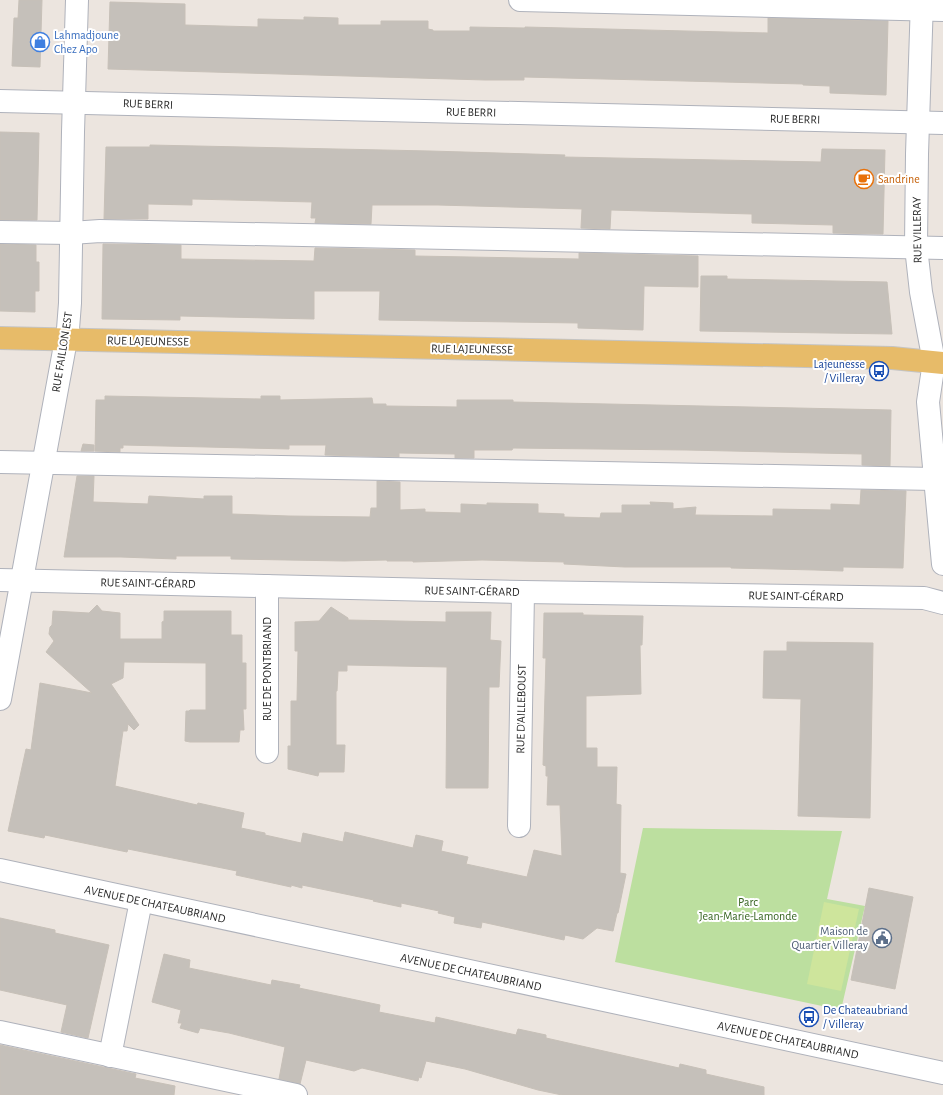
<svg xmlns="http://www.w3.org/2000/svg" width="943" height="1095" font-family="'Alegreya Sans',sans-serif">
<rect width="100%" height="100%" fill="#ece5df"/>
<path fill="#bcdf9f" d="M643,828L842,831L827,899L865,906L841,1010L615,962Z"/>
<path fill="#cee59c" d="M824,902L859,909L841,991L807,984Z"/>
<g fill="#c5c0ba" stroke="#c7c0b8">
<path d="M19,0H42L40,67L12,66L14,18H18Z"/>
<path d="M110,2L185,4V25L258,27V19L304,20V17L338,18V25H381V21H428V29L433,30V31H470V27L525,28V27L768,33V18L888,21L886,95L830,93V86L803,85V84L524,77V80H485L108,69Z"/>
<path d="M0,132L39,133L37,220H0Z"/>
<path d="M150,145L430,151L565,155L564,157L821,162L822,149L885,150L883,234L833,233V225L752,223V214L611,210L610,229L581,228L582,209L438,205H372L371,224L315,223L316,218H311L312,202L192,199V205L148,204V219H104L106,147H150Z"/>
<path d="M0,244L36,245V262H39V291H35V312L0,311Z"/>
<path d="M103,244L181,245V259L314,261L315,248L415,250V256L579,259V253L698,256V287L644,286L643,330L578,328V323L379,320L380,291H314V319L180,316V320L102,319Z"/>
<path d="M701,276H727V279L887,282L892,334L700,331Z"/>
<path d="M105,396L261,399V396H280V400L372,398L373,404H386V406L457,407V400H513V402L891,410L890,466L862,465V454L686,450L513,448L512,450H474V458H455V454L399,453V457L325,455L326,445H289V449L123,445V448H120V452L95,451L96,400H105Z"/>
<path d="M83,444L94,445V451H81Z"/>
<path d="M77,476H94L93,502L148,504L149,496L204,499V496H232V514L289,516L370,517L371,508H377V481L400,482V510L425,509V512L461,513V504L487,505V503L538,504V513L564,514V517L600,518L601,513H622V505H651L650,502L673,503V509L696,507L695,515L773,516V509L831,510V504L860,505L861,490L906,491L903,568L843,567V571L815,570L731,568V567H625L564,564V562L482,560L413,562V561H387V560L344,561L231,559V556H176V559L121,557H64Z"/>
<path d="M97,605L102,611L120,613V639H162V622L164,621V611H231V635H242V663H246V709H243L244,730H240L239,742H190L185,741L186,711H189L190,710H206V663L124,662L123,678L111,684L139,725L134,730L128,724L127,731H123L115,786L197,805L198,803L244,813L241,828L265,833V835L301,843L303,833L343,842L345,832L413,848L416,835L443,841L441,851L468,857L466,864L527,877L534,850L562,856L560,805H547L548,776H546V766L543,765L546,658H543L544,613H583V615L643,616L642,645H640L641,694L586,696V748H597V767H617L616,804L621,805L620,873L626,874L618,913H617L613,931L597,928L583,939L565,935L564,940L482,922L481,928L454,923L455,917L438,913L439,911L401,903V907L373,901L374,900L302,885V888L291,885V887L236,875L237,871L128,849L127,852L45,835L44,838L8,831L26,749L31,750L40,683L92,693L46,652L54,641L49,634L50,627L52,625L53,611L89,613Z"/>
<path d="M331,607L348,618V620L446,622V612H491L490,640L501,641L499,687H489L488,788H446L447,667L347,665V671H338L337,691H336V745H345L344,772H319L318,776L288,769V746H291V701H297L298,651H295V622L319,621Z"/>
<path d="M787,642L873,643L870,818L798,816L801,699L763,698L764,651H787Z"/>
<path d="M869,888L913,897L895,989L851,980Z"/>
<path d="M0,918L55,930V933L109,945L88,1038L61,1032L67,1005L0,990Z"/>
<path d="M164,954L190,960L189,968L271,985L272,980L300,985L299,988L380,1005L379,1012L435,1023L436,1017L516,1035L518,1029L546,1035V1038L679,1068L680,1064L706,1070V1074L764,1087V1095H562L538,1090L465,1069L426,1061L421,1078L419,1077L418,1081L362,1068L354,1071L306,1060L300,1084L279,1079L285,1047L229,1033L200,1028L198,1033L180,1028L182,1023H178L181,1010L152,1002Z"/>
<path d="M0,1045L136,1074L135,1078L175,1086L174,1095H0Z"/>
</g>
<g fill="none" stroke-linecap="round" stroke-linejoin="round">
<defs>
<g id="minor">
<path d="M520,0L943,10"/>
<path d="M922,0L917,154L916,247L921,292L934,362L928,402L943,564"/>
<path d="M0,101L943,123"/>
<path d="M0,232L71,233L100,231L943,248"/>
<path d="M0,462L935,479"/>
<path d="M0,580L523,592L924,598L943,603"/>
<path d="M267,586V752"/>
<path d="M0,699L68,329L70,303L73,132L77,0"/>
<path d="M519,826L523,592"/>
<path d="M0,870L943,1073"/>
<path d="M0,1032L296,1095"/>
<path d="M110,1056L141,901"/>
</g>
<path id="major" d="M0,338L892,358L943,363"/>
</defs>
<use href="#minor" stroke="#afb2bb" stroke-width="24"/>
<use href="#major" stroke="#c4c4c4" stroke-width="24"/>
<use href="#minor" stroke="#fff" stroke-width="22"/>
<use href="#major" stroke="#e7bb69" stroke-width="22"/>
</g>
<defs>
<symbol id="shop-ring" viewBox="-11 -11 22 22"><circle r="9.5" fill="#fff" stroke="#3f7fe0" stroke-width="1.5"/><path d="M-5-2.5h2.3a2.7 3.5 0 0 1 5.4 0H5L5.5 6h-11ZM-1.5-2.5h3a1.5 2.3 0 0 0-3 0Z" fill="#3f7fe0"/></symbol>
<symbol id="cafe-ring" viewBox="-11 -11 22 22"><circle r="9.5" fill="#fff" stroke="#e8710a" stroke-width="1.5"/><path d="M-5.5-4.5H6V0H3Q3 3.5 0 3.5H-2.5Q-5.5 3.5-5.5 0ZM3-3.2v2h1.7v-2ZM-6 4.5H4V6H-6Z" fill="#e8710a"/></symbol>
<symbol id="bus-ring" viewBox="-11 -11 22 22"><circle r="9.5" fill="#fff" stroke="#1a4fb4" stroke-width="1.5"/><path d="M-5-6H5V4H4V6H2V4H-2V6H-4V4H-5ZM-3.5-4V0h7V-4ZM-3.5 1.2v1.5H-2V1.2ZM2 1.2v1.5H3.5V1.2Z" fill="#1a4fb4"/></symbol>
<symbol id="civic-ring" viewBox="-11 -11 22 22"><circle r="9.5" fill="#fff" stroke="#5c6f8a" stroke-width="1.5"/><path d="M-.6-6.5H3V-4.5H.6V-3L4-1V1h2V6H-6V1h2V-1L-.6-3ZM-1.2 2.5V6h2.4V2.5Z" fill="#5c6f8a"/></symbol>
</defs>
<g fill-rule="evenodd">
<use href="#shop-ring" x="29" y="31" width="22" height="22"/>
<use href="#cafe-ring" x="853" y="168" width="22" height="22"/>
<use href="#bus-ring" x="868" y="360" width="22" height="22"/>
<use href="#civic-ring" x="871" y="927" width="22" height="22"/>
<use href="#bus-ring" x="798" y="1006" width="22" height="22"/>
</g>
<g text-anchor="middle" stroke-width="4" stroke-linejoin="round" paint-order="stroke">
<g font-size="12" fill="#366cbe" stroke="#fff" text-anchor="start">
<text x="54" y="39">Lahmadjoune<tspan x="54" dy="14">Chez Apo</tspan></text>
</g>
<g font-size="12" fill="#2b2b2b" stroke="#fff">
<text transform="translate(148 104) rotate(2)" y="4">RUE BERRI</text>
<text transform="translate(471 112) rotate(1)" y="4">RUE BERRI</text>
<text transform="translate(795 119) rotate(1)" y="4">RUE BERRI</text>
<text transform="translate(917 230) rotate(-91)" y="4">RUE VILLERAY</text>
<text transform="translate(148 341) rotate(1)" y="4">RUE LAJEUNESSE</text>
<text transform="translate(472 349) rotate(1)" y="4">RUE LAJEUNESSE</text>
<text transform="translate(62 352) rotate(-81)" y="4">RUE FAILLON EST</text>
<text transform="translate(148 583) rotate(1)" y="4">RUE SAINT-GÉRARD</text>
<text transform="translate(472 591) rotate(1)" y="4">RUE SAINT-GÉRARD</text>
<text transform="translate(796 596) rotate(1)" y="4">RUE SAINT-GÉRARD</text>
<text transform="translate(267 669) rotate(-90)" y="4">RUE DE PONTBRIAND</text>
<text transform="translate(521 709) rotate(-89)" y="4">RUE D'AILLEBOUST</text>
<text transform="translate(155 904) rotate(12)" y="4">AVENUE DE CHATEAUBRIAND</text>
<text transform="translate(471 972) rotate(12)" y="4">AVENUE DE CHATEAUBRIAND</text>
<text transform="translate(788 1040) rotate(12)" y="4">AVENUE DE CHATEAUBRIAND</text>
</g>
<g font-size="12" fill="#c56008" stroke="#fff" text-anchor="start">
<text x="878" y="183">Sandrine</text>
</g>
<g font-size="12" fill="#164399" stroke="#fff" text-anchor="end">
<text x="865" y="368">Lajeunesse<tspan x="865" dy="14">/ Villeray</tspan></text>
<text x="823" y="1014" text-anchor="start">De Chateaubriand<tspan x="823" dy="14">/ Villeray</tspan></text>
</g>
<g font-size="12" fill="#366420" stroke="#fff">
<text x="748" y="906">Parc<tspan x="748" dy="14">Jean-Marie-Lamonde</tspan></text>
</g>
<g font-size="12" fill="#4e5e75" stroke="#fff" text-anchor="end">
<text x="868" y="935">Maison de<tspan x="868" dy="14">Quartier Villeray</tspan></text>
</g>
</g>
</svg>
